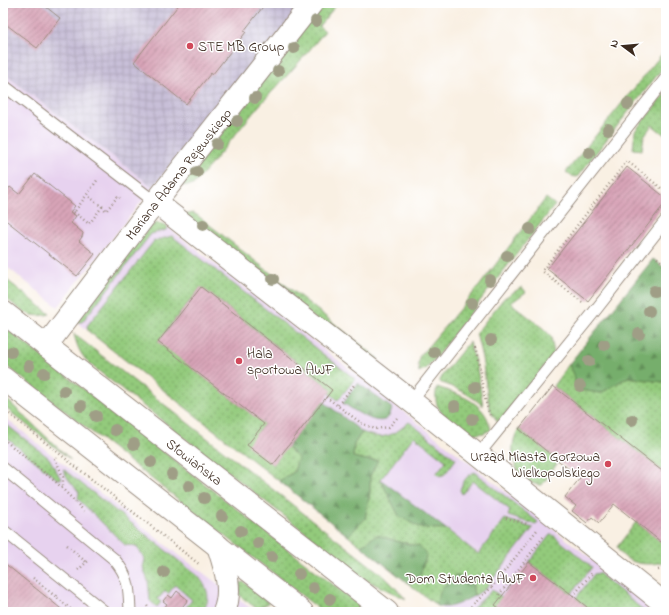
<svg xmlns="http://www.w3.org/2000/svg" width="669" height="615" font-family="'Indie Flower',sans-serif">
<defs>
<pattern id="industrial-grid" width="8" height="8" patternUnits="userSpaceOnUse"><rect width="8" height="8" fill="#c8bfd8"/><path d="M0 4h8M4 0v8" fill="none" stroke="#ada4b9"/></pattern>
<pattern id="grass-dots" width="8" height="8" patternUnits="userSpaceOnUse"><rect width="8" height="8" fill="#93ca7c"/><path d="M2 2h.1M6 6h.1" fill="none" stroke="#79a465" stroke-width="1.8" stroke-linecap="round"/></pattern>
<pattern id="forest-firs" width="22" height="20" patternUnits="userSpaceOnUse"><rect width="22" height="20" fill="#76ae6c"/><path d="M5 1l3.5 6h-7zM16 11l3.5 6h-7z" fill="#628e58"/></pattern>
<pattern id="building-hatch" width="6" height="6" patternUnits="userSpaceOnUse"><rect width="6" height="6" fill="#d8a4b8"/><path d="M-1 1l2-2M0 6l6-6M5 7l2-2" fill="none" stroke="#b08695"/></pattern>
</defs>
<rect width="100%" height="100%" fill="#fff"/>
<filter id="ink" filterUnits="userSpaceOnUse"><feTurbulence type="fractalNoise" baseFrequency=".025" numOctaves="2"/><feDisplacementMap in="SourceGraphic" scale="8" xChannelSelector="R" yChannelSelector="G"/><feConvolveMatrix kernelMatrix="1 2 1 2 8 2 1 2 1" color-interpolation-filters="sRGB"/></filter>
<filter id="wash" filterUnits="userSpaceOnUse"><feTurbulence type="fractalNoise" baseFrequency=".012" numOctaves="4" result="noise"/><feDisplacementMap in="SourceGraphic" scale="16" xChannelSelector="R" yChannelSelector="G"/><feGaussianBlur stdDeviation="0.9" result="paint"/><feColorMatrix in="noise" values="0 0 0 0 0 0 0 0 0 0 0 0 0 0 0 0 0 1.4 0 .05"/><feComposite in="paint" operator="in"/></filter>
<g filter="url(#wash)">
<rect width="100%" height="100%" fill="#f9f0e3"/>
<g fill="#e7d2ef">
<path d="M3,73L153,187L58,307L3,264Z"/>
<path d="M156,223L162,224L168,227L659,612H445L77,322Z"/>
<path d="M3,416L168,547L256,612H3Z"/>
</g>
<path fill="url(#industrial-grid)" d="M3,3H304L153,187L3,73Z"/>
<g fill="url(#grass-dots)" stroke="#677a4d">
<path d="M322,3H338L319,26L325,31C304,58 281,82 258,107C236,133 216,160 193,185L181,186Z"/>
<path d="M666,49V64L577,177L571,176L566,172Z"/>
<path d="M666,92V136L652,125L644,136L642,150L633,149L635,131Z"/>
<path d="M546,198L555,205L433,361L426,368L419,372L418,365L419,357L480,285Z"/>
<path d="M192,213L197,215L378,358L375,368L185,215Z"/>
<path d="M156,223L162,224L168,227L166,230L151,234L82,322H77L149,227Z"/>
<path d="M172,236L355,379L338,400L329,393L331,389L201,287L158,341L264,424L248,445L273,465L287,447L298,458L294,472L279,481L88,331L87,326L154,241Z"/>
<path d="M3,277L50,314C28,320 20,309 3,296Z"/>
<path d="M522,287L526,292L511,303L544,329L551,336L554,354L499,424L492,413L489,406L482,358L476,333L504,298Z"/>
<path d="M3,326L368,612H323L3,363Z"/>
<path d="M74,334L385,577L406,599L366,580L91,365C81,356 77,347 74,334Z"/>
<path d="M469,342L477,368L483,406C470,394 455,387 439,382L444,373Z"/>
<path d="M569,364L579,390L601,393L628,377L663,382L666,380V474L553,386Z"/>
<path d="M437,387C461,395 486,402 491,430L484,433L468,435C451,421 430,412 437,387Z"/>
<path d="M3,396L71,460L3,406Z"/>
<path d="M3,422L49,458L61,479H57L3,435Z"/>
<path d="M409,422L456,459L445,474L441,476L436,474L446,461L414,436L381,479L399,516L421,528L446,529L478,554L505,519L533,528L485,589L474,596L472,582L441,590L436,605L409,584L420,575L419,546L399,542L377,535L361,546L348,536L365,519L370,492V476L377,460H366L353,457L354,444L362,432C383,441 393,436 409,422Z"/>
<path d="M519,429L559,461L542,485C515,485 505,448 519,429Z"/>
<path d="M63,469L198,576C208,588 212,599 202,612H182L192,600L175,585L168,594L165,591L158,599L161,602L157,607L150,601L148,581L143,567L145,559L136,546L125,545L78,499L79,492L68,479Z"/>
<path d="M474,472L538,522L536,525L508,516L510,510L473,481L462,494L460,490C462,483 467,475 474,472Z"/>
<path d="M636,522L666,546V561C650,567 624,565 617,547Z"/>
<path d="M550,535H553L592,567L571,594L529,562Z"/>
<path d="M599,573L643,610V612H593L576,598L594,574Z"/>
<path d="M244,582L269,603L257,609L239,595L240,583Z"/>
<path d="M492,590L502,597L495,605L504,612H469Z"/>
</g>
<g fill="url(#forest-firs)" stroke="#586c45">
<path d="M653,259L666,269V380L663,382L628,377L601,393L579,390L569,364Z"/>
<path d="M358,383L392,408C388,436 354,410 343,403Z"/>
<path d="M323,401L362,432L354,444L353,457L366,460H378L370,476V492L365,519L348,536L279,481L294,472L298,458L287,447Z"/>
<path d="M380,479L446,529L421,528L399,516Z"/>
<path d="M377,535L399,542L419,546L427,554L420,575L409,584L361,546Z"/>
<path d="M456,575L472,582L474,596C464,601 447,612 436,605L441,590Z"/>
</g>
<g id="blocks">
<g fill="url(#building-hatch)">
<path d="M3,3H41L60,18L37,48L3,22Z"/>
<path d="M180,3H266L244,31L246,32L212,75L211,73L186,104L134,62Z"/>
<path d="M627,167L666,198V202L588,301L547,269Z"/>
<path d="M35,174L75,206L70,212L76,216L71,223L83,233L82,237L79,241L95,254L77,276L3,218V214L5,211L3,209V195L10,187L19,194Z"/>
<path d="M201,287L332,390L273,465L247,445L264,424L158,342Z"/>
<path d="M553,386L666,474V546L614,504L599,523L592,517L587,523L572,511L576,506L565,497L580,478L519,429Z"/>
<path d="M3,562L65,612H3Z"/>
<path d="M529,562L571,594L593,612H504L495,605Z"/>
<path d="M177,591L188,600L178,612H163L162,611L167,604L163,601L168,595L172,598Z"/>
</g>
</g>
</g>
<g filter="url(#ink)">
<use href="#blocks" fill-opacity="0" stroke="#9a8d80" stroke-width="1"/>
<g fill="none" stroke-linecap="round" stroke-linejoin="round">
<defs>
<g id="lane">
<path d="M3,85L155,202"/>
<path d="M411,401L666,78"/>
<path d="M478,455L594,312L666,220"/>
<path d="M3,468L114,559C130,578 129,589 130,612"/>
<path d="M3,530L105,612"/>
</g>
<g id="street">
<path d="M155,202L411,401L666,605"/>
<path id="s1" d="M46,346L144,217L312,3"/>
</g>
<g id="secondary">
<path id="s2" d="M3,312L387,612"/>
<path d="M3,378L302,612"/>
<path d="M218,546C225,568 233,590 224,612"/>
</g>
</defs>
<use href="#lane" stroke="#9a8d80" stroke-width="13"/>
<use href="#street" stroke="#9a8d80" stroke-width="24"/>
<use href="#secondary" stroke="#9a8d80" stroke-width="24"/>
<g stroke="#9a8d80" stroke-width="2.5" stroke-dasharray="1 3" stroke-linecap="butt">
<path d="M102,206L106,211L118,196L120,198"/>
<path d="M74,212L89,224L102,207L87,195"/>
<path d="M73,214L98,179"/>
<path d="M657,258L666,265"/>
<path d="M582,302L542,271L627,161L666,192"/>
<path d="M475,348C481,370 482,394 490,415"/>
<path d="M326,397L361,423L375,429L389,427L397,418"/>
<path d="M338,405L355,384"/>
<path d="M3,409L200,565"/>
<path d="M3,439L56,482L85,512"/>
<path d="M55,458L63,477V488"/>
<path d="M506,518L527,524"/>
<path d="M67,545L86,562"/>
<path d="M78,570L88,561"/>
<path d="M658,570L666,568"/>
<path d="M33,578L56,597"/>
<path d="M57,595L56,597L74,612"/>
<path d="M499,595L544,536"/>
<path d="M573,596L592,573"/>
<path d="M147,606L152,612"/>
<path d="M465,612L492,587L537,530"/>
</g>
<use href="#lane" stroke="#fff" stroke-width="11"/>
<use href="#street" stroke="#fff" stroke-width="22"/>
<use href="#secondary" stroke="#fff" stroke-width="22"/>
</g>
<g fill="#9f9e86">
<circle cx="316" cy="21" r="6"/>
<circle cx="294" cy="48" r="6"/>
<circle cx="278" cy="71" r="6"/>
<circle cx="255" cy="98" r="6"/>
<circle cx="628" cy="104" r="6"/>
<circle cx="237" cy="121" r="6"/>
<circle cx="608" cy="129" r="6"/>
<circle cx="217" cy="144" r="6"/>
<circle cx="589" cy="153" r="6"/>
<circle cx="197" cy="172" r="6"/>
<circle cx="203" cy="225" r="6"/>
<circle cx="530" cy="229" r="6"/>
<circle cx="507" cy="256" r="6"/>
<circle cx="273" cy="279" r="6"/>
<circle cx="490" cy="280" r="6"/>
<circle cx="654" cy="291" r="6"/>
<circle cx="472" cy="303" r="6"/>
<circle cx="649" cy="311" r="6"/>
<circle cx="639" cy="334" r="6"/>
<circle cx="491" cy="340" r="6"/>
<circle cx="604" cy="345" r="6"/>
<circle cx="11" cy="352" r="6"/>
<circle cx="434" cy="352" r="6"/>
<circle cx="589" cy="361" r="6"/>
<circle cx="29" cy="366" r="6"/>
<circle cx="44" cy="373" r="6"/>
<circle cx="580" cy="386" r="6"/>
<circle cx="475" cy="387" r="6"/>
<circle cx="64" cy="391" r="6"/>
<circle cx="81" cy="406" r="6"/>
<circle cx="455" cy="406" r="6"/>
<circle cx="96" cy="416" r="6"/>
<circle cx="472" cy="419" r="6"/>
<circle cx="632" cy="420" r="6"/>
<circle cx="115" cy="430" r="6"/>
<circle cx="134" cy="444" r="6"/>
<circle cx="151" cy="462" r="6"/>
<circle cx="172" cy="474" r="6"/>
<circle cx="189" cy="486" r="6"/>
<circle cx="204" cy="498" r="6"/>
<circle cx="222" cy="516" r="6"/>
<circle cx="241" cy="531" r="6"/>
<circle cx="258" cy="543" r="6"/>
<circle cx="272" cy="557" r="6"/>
<circle cx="164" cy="572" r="6"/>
<circle cx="299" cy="574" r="6"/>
<circle cx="313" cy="588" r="6"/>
<circle cx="330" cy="599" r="6"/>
</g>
</g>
<g fill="#d1495b" stroke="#fff" stroke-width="1.5">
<circle cx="190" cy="46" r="4"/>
<circle cx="239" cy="361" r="4"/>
<circle cx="608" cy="464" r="4"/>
<circle cx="533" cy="578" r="4"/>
</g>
<g text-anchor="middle" stroke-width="3" stroke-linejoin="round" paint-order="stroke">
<g font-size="14" fill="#3b2a1e" stroke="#fff" text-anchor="start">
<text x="198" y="51">STE MB Group</text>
<text x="247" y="358">Hala<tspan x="247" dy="16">sportowa AWF</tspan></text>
<text x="600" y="461" text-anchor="end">Urząd Miasta Gorzowa<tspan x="600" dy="16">Wielkopolskiego</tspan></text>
<text x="525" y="583" text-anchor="end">Dom Studenta AWF</text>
</g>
<g font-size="14" fill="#3b2a1e" stroke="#fff">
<text dy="5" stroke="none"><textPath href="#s1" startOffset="217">Mariana Adama Rejewskiego</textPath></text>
<text dy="5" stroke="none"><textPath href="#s2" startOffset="243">Słowiańska</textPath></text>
</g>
</g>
<rect width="669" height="615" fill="none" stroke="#fff" stroke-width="16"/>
<g transform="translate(623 46) rotate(286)" stroke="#ffffff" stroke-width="3" paint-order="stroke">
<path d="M0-3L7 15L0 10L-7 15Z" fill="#3b2a1e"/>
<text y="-6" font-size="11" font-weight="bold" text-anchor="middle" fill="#3b2a1e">N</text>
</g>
</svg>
